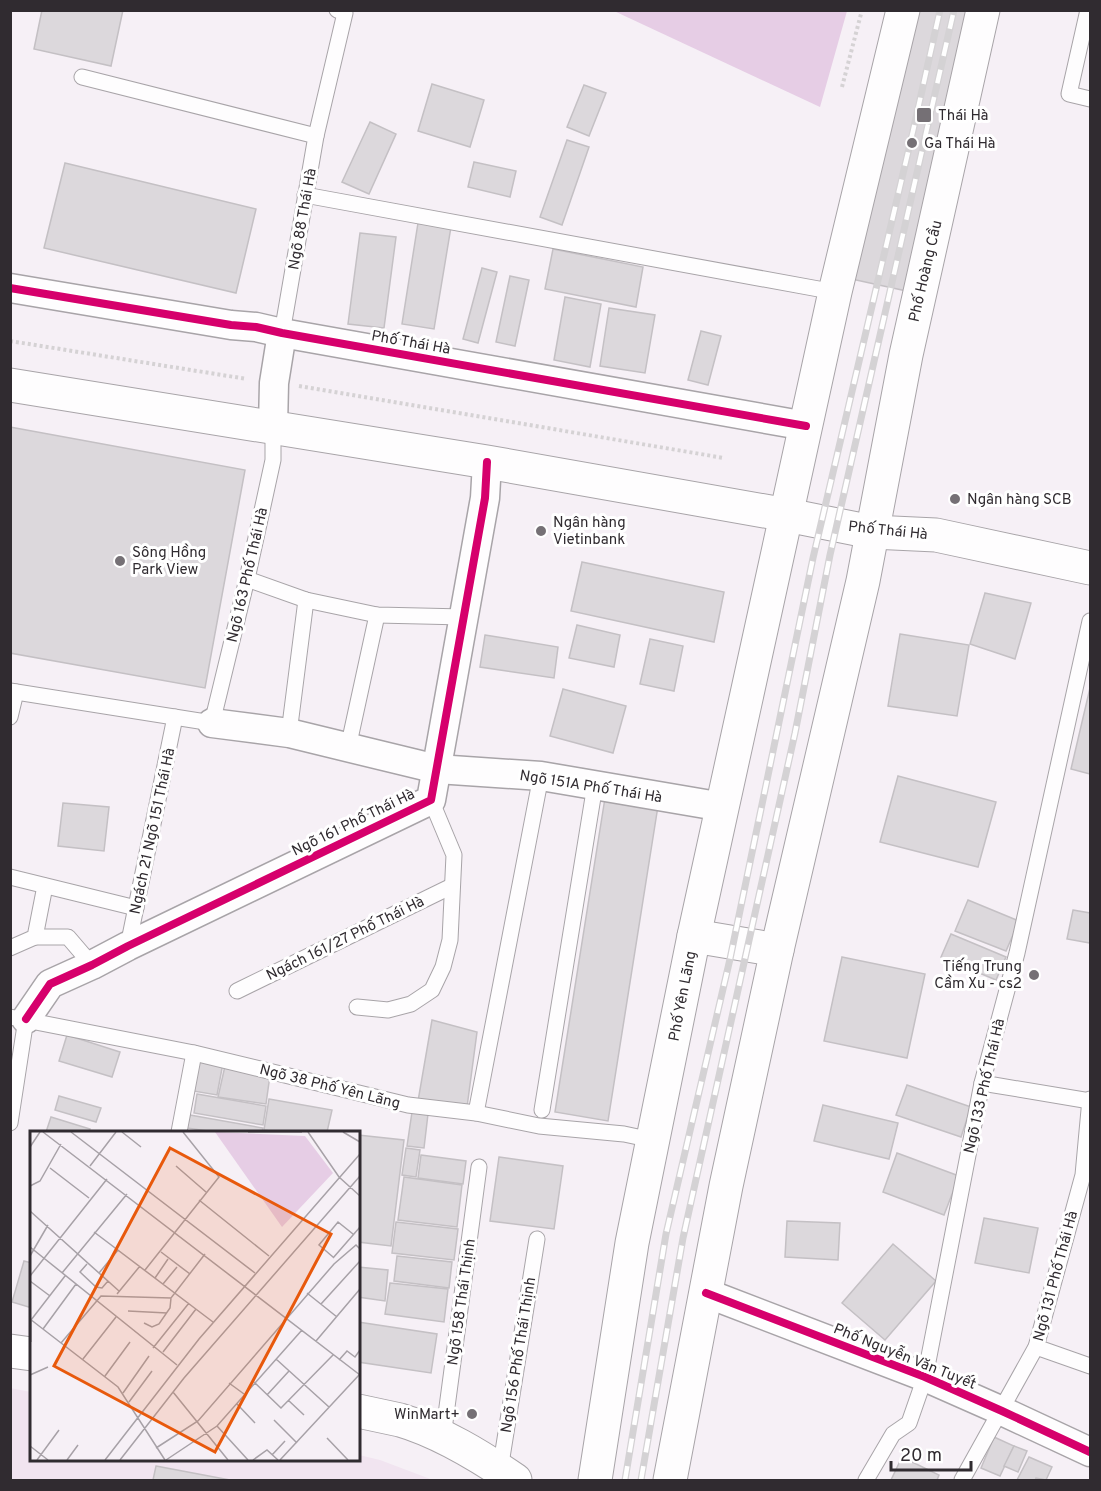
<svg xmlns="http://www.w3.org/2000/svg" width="1101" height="1491" font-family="Overpass,sans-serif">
<rect width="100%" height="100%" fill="#f6f0f6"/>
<path fill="#f1e4f0" d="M10,1388L31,1392L32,1460H358L359,1455L380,1460L433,1480H11Z"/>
<path fill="#e6cde5" d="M614,11H847L820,107Z"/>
<g fill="#dcd8dc" stroke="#c4c0c4" stroke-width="1.5">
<path d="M42,10H123L111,66L34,49Z"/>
<path d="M893,10H990L925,295L833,275Z"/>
<path d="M432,84L484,100L470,147L418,131Z"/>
<path d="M584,85L606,93L589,136L567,127Z"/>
<path d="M370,122L396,134L369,194L342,182Z"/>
<path d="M567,140L589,147L562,225L540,217Z"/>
<path d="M474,162L516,171L510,197L468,187Z"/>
<path d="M65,163L256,209L236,293L44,248Z"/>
<path d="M418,223L451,227L434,329L402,324Z"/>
<path d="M360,233L396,237L384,328L348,324Z"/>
<path d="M553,249L643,267L636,307L545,289Z"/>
<path d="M482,268L497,272L478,343L463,339Z"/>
<path d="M510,276L529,280L515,346L496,342Z"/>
<path d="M565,297L601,304L590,367L554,360Z"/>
<path d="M609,308L655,315L645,373L600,366Z"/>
<path d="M701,331L721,336L708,385L688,380Z"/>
<path d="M10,427L245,470L205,688L10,653Z"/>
<path d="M582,562L724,592L714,642L571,611Z"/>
<path d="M985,593L1031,603L1015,659L970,644Z"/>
<path d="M577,625L620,635L614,667L569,658Z"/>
<path d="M900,634L969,645L957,716L888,706Z"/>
<path d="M485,635L558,647L554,678L480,667Z"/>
<path d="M650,639L683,646L674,691L640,684Z"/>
<path d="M1090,688V774L1071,769Z"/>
<path d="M563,689L626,706L613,753L550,736Z"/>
<path d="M898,776L996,802L978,867L880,842Z"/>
<path d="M605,798L658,806L608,1121L555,1112Z"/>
<path d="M63,803L109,807L104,851L58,846Z"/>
<path d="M968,900L1019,921L1006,951L955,931Z"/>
<path d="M1073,910L1090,913V943L1067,939Z"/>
<path d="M951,934L1006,957L996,980L941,957Z"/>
<path d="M842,957L925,974L907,1058L824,1041Z"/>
<path d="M432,1020L477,1032L467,1107L418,1101Z"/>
<path d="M67,1035L120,1052L112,1077L59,1061Z"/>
<path d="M198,1059L223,1063L217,1095L193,1091Z"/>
<path d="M225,1066L270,1075L266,1104L218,1097Z"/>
<path d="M907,1085L971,1107L961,1137L896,1115Z"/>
<path d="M197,1094L266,1106L263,1125L194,1113Z"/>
<path d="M59,1096L101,1108L96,1122L55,1110Z"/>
<path d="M269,1099L332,1110L327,1132H276L264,1130Z"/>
<path d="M823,1105L898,1123L889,1159L814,1141Z"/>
<path d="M412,1112L428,1114L424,1148L407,1146Z"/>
<path d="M190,1115L263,1128L262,1132H214L187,1128Z"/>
<path d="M51,1117L90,1129L89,1132H46Z"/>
<path d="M358,1135L404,1140L391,1246L358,1242Z"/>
<path d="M406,1148L420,1150L416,1177L402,1175Z"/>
<path d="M897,1153L959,1176L944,1215L883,1192Z"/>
<path d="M421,1155L466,1161L463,1184L418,1178Z"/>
<path d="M499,1157L563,1166L554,1229L490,1221Z"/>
<path d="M404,1177L462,1185L457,1227L398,1220Z"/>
<path d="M984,1218L1038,1228L1029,1273L975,1263Z"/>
<path d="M787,1221L840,1223L838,1260L785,1257Z"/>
<path d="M396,1222L458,1229L454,1260L392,1253Z"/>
<path d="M893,1244L936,1281L885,1340L842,1303Z"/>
<path d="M397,1256L452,1262L449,1288L394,1281Z"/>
<path d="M24,1261L32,1263V1308L12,1302Z"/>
<path d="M358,1267L388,1270L385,1301L358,1297Z"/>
<path d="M390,1283L448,1289L444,1322L385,1314Z"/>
<path d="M358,1322L437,1334L431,1373L358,1362Z"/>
<path d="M994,1437L1014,1446L1000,1476L981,1468Z"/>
<path d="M1014,1446L1027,1451L1018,1472L1004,1466Z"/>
<path d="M902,1457L939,1475L937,1480H891Z"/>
<path d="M1029,1457L1052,1467L1046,1480L1036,1478L1035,1480H1017Z"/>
<path d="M156,1466L230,1480H153Z"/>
</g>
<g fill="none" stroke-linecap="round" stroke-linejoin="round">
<defs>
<g id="lane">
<path d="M1088,10L1069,94L1090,99"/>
<path d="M82,77L316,136"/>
<path d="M305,195L835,292"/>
<path d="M282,333L316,136L345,13L337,10"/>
<path d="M247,579L306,600L377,615L464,617"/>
<path d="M10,691L212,723L247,579L273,460V427"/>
<path d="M10,717L16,692"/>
<path d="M289,733L306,600"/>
<path d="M348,748L377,615"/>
<path d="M10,877L136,908"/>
<path d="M35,937H68L92,965"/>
<path d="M128,946L175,717"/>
<path d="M10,948L35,937L45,886"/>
<path d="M237,991L452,886"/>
<path d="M357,1007L388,1010L411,1004L432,990L443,967L450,940L454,855L431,800"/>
<path d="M10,1017L194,1053L408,1105L476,1113L539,1126L624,1134L652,1140"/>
<path d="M982,1083L1090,1101"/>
<path d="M542,1110L595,785"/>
<path d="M476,1113L541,776"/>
<path d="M10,1123L26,1019"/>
<path d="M179,1132L194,1053"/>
<path d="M1036,1347L1090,1366"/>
<path d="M443,1437L479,1167"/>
<path d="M500,1470L537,1239"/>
<path d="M866,1480L893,1434L909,1423L925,1377L982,1083L1017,953L1090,621"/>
<path d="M962,1480L1036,1347L1083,1175L1090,1099"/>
</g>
<g id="street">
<path d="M10,288L231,325L256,327L282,333L806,426"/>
<path d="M273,427L274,383L282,333"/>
<path d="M212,723L289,733L437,769L541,776L723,807"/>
<path d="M26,1019L50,984L92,965L128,946L431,800L485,498L487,462"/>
<path d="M706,1293L925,1377L1002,1411L1090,1452"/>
</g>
<g id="secondary">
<path d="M694,936L777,950"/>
<path d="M10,1351L32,1354"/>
<path d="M358,1411C372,1414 386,1417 400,1420C441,1432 480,1456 515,1480"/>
<path d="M595,1480L632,1243L694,936L835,292L903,10"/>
<path d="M670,1480L726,1186L777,950L863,581L906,355L983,10"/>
</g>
<path id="primary" d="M10,385L487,462L787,515L872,532L936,535L1090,568"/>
</defs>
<use href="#lane" stroke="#a8a4a8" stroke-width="17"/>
<use href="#street" stroke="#a8a4a8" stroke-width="31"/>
<use href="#secondary" stroke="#a8a4a8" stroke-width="35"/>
<use href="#primary" stroke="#a8a4a8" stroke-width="35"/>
<g stroke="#d5d2d4" stroke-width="4" stroke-dasharray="3 3" stroke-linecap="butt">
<path d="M842,87L862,10"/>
<path d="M10,341L247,379"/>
<path d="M299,386L724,458"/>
</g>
<use href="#lane" stroke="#fefdfe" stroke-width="15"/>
<use href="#street" stroke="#fefdfe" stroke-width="28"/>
<use href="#secondary" stroke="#fefdfe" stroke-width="33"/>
<use href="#primary" stroke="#fefdfe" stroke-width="33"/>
<defs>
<g id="rail">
<path d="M625,1480L666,1234L730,959L813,558L913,131L940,10"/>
<path d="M641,1480L683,1238L795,733L830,555L954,10"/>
</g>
</defs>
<use href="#rail" stroke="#d4d2d4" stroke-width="7"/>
<use href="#rail" stroke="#fff" stroke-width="4.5" stroke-dasharray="14" stroke-linecap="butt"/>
<defs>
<g id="cycleway">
<path d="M10,288L231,325L256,327L282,333L806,426"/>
<path d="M26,1019L50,984L92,965L128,946L431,800L485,498L487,462"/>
<path d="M706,1293L925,1377L1002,1411L1090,1452"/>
</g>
</defs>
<use href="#cycleway" stroke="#fff" stroke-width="11"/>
<use href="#cycleway" stroke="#d6006c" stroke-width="8"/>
</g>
<g fill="#757075" stroke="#fff" stroke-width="2">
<rect x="916" y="107" width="16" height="16" rx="3"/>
<circle cx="912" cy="143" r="6"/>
<circle cx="955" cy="499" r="6"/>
<circle cx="541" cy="531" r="6"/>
<circle cx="120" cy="561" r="6"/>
<circle cx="1034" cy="975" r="6"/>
<circle cx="472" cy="1414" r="6"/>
</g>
<g text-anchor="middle" stroke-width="6" stroke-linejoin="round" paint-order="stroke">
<g font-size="15" fill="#302b30" stroke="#fff" text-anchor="start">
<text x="938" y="120">Thái Hà</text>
<text x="924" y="148">Ga Thái Hà</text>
<text x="967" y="504">Ngân hàng SCB</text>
<text x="553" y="527">Ngân hàng<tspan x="553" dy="17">Vietinbank</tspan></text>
<text x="132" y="557">Sông Hồng<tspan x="132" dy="17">Park View</tspan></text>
<text x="1022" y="971" text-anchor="end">Tiếng Trung<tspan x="1022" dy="17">Cầm Xu - cs2</tspan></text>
<text x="460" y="1419" text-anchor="end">WinMart+</text>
</g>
<g font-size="15" fill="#302b30" stroke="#fff">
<text transform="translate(302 219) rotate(-80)" y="5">Ngõ 88 Thái Hà</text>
<text transform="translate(925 271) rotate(-77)" y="5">Phố Hoàng Cầu</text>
<text transform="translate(411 342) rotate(10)" y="5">Phố Thái Hà</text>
<text transform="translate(888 530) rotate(6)" y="5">Phố Thái Hà</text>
<text transform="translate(247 575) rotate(-77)" y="5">Ngõ 163 Phố Thái Hà</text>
<text transform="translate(591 786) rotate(9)" y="5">Ngõ 151A Phố Thái Hà</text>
<text transform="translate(353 822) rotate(-26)" y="5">Ngõ 161 Phố Thái Hà</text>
<text transform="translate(152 831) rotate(-78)" y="5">Ngách 21 Ngõ 151 Thái Hà</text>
<text transform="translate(345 938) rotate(-26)" y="5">Ngách 161/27 Phố Thái Hà</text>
<text transform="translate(682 996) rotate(-79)" y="5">Phố Yên Lãng</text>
<text transform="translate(330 1086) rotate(14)" y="5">Ngõ 38 Phố Yên Lãng</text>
<text transform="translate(984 1086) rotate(-77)" y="5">Ngõ 133 Phố Thái Hà</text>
<text transform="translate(1055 1276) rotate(-75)" y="5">Ngõ 131 Phố Thái Hà</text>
<text transform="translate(461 1302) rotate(-82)" y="5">Ngõ 158 Thái Thịnh</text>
<text transform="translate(518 1355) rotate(-81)" y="5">Ngõ 156 Phố Thái Thịnh</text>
<text transform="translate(905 1356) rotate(22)" y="5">Phố Nguyễn Văn Tuyết</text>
</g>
</g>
<g transform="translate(30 1131)">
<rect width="330" height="330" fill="#f6f0f6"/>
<path d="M185,1L275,5L303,42L252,96Z" fill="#e6cde5"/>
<path fill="none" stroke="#a7a1a7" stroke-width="1.5" d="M13,1L330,244M41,1L225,142M92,1L111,16M218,1H272M278,1L309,46L330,65M313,1L330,11M0,16L10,1M60,35L86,1M146,35L176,61M20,37L59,67M0,55L10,50L31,13M169,69L239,125M0,80L89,160M64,101L183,191M0,116L147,234M131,121L160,143M0,125L18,94M303,126L289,114L308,91L323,103M303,127L330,96M57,133L50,141L66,156L72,157L78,150M115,139L189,46L153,1M32,142L97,63M69,142L88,119M0,145L77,48M125,147L138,128M0,150L20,165M133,153L147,136M277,162L307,186M87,163L110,135M291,173L330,130M98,180L137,182M0,188L88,256L135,329M114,192L122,196L129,193L140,177L141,167M13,198L46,153M286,210L330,158M1,211V189L35,145M31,212L71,165L141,167L175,123M123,217L159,172M133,221L166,178M53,228L86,186M246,228L299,276M309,229L317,220L325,226L330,219M0,244L18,236M75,245L100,211M224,251L251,277L303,224M199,252L214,263M143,261L198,329M93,262L119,225M237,264L259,240M258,269L274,284M99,271L122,240M207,273L225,292M244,289L267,312M187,295L218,329M297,307L318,329M0,315L18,329M126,317L168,290L304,133L326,114L330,118M242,324L255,310M7,329L29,299M37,329L48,314M75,329L169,208L330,23M90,329L154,247L330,45M136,329L187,295L272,199M223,329L237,319L248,329M250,329L329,244"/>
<path fill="#e8590c" fill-opacity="0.15" stroke="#e8590c" stroke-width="3" d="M140,17L301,103L185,321L24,235Z"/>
<rect width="330" height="330" fill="none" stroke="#302b30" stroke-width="3"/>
</g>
<rect width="1101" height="1491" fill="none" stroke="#302b30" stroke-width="24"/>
<path d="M891 1461v9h80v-9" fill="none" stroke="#302b30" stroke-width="3"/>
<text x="900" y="1461" font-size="18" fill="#302b30" stroke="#ffffff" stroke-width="4.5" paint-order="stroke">20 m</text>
</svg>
